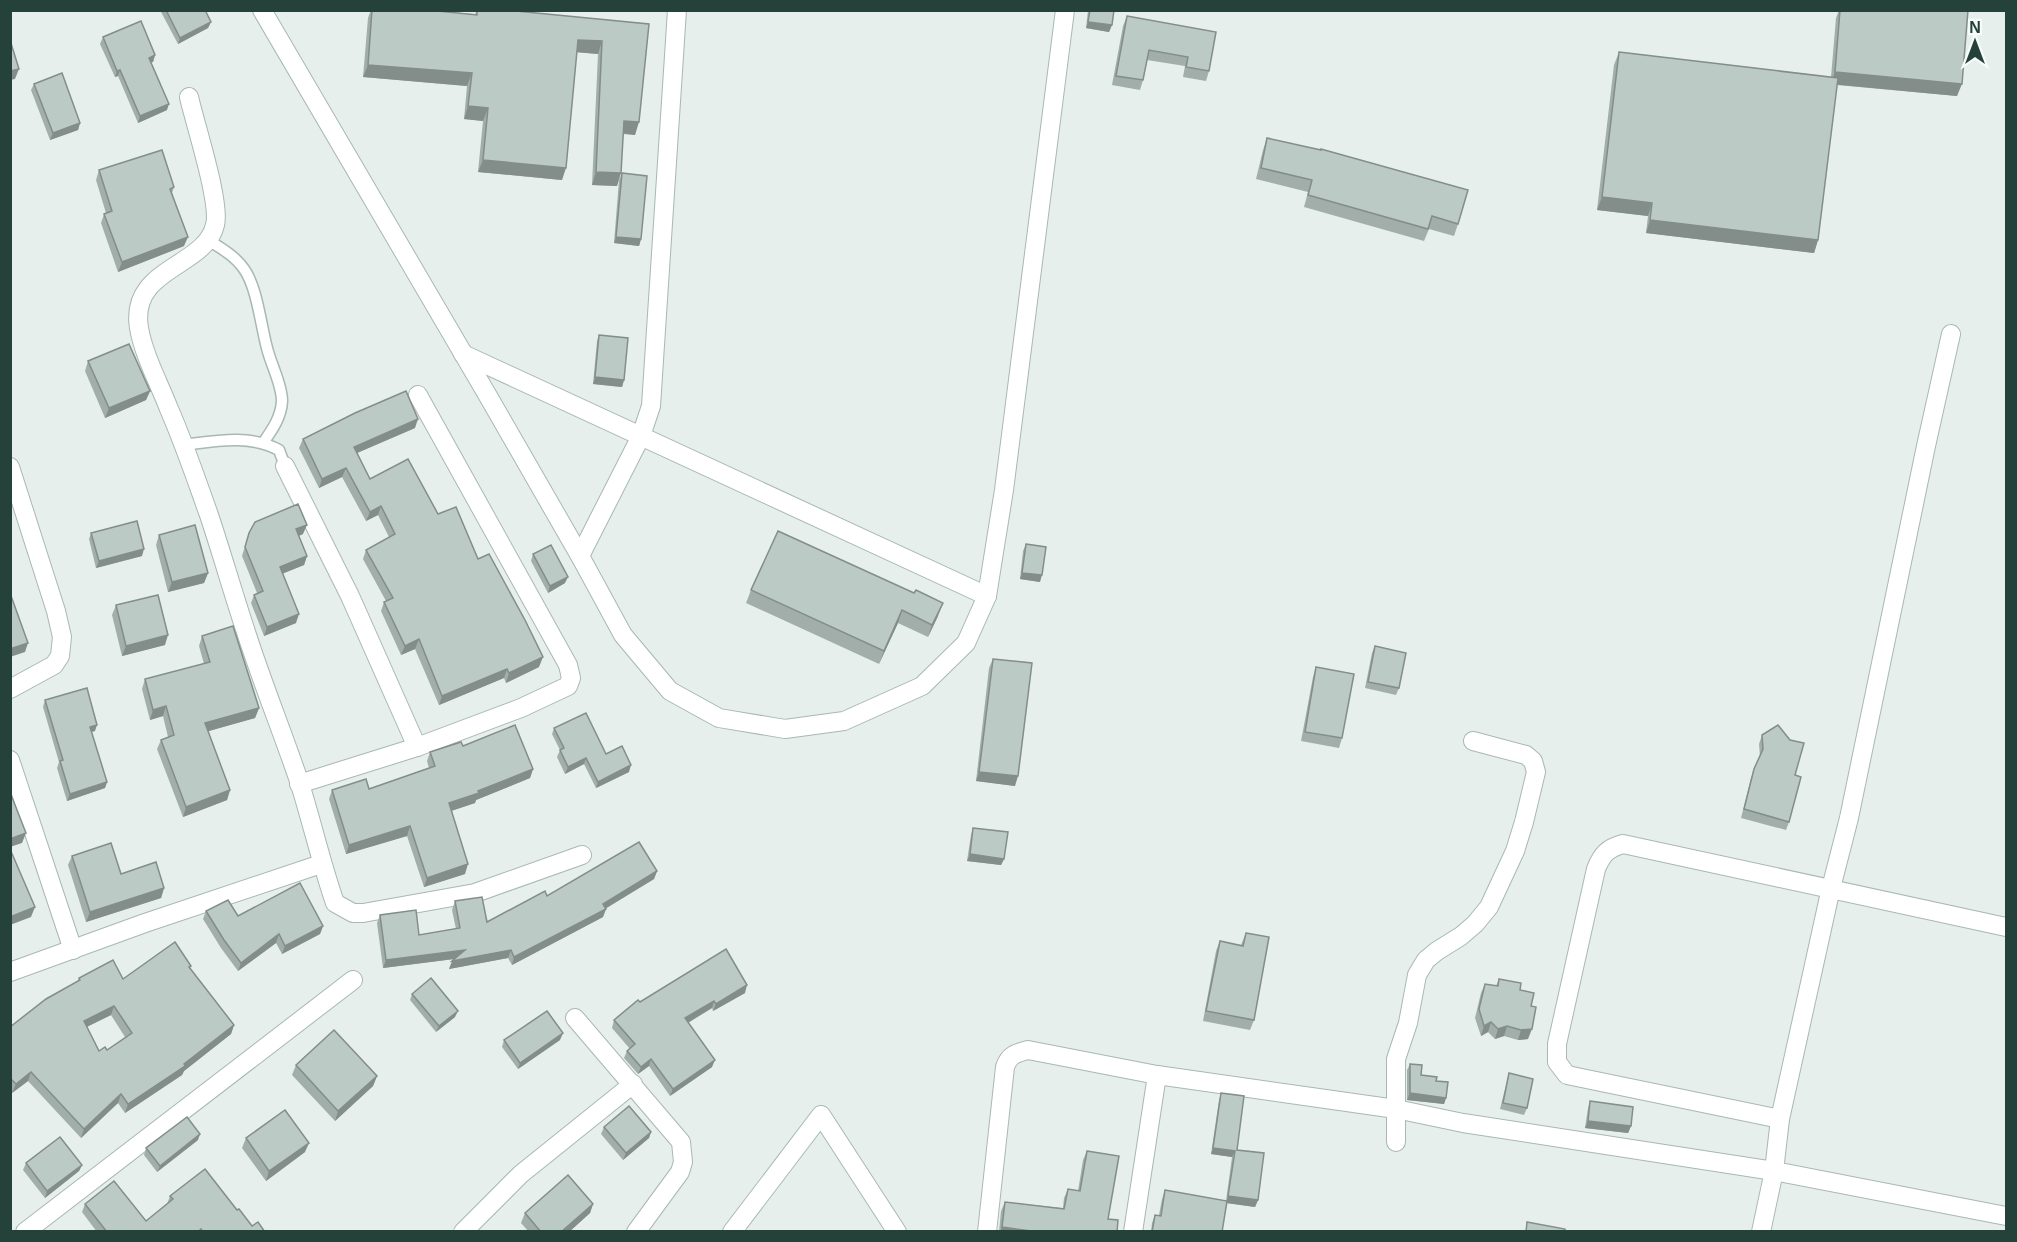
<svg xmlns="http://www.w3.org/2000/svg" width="2017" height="1242" font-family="Helvetica,sans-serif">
<rect width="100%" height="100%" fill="#e6efeb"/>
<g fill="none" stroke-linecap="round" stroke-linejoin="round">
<defs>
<g id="lane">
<path d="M208,240C221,248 235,256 244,269C257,287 261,326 267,348C271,365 282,384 282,401C281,418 272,430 263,443"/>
<path d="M183,445C216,441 249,434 279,450L285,466"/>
</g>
<g id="street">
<path d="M262,10L488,396L580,556L623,635L670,691L719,718L785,729L844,721L922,686L966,643L987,596L1004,490L1065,10"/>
<path d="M189,97C195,124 221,203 215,225C205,268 129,267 139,328C144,356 159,383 169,409C184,443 196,479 209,515C222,554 233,593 246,632C262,682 282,731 299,781C312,822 321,863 335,903L353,913H363L475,893L582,855"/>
<path d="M463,354L987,596"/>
<path d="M285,466L350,596L417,747"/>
<path d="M10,467L56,611L62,637L60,656L54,665L10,689"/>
<path d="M580,556L641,436L651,406L677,10"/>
<path d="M10,760L73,950"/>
<path d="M299,784L417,747L521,708L568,686L571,678L568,665L418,395"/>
<path d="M10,972L145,923L321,864"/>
<path d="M575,1018L681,1142L683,1162L680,1172L636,1232"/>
<path d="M1780,1119L1567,1075L1557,1062V1044L1596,869C1602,854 1608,848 1623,844L2006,927"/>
<path d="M1396,1142V1059L1408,1023L1417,975L1426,960L1437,951L1461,936L1475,924L1489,907L1515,851L1524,822L1536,772L1533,761L1526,755L1473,741"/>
<path d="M25,1232L353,980"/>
<path d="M463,1232L521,1174L633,1084"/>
<path d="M732,1232L821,1115L897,1232"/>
<path d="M987,1232L1005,1067C1009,1055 1016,1053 1028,1050L1157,1075L1396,1109L1463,1123L1774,1171L2006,1216"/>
<path d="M1133,1232L1157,1075"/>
<path d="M1761,1232L1774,1171L1780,1119L1831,888L1849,818L1926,446L1951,334"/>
</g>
</defs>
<use href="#lane" stroke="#a8b8b2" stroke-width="13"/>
<use href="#street" stroke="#a8b8b2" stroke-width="20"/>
<use href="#lane" stroke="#fff" stroke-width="10"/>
<use href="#street" stroke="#fff" stroke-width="18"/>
</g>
<g fill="#a1aea9" fill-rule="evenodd">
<path d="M160,10H205L211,22L208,28L178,44Z"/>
<path d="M371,10H427L475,14L477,10H505L649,24L635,135L623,134L617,186L592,185L598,54L577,52L562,180L478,172L483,121L464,119L467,86L363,77L368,18Z"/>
<path d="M1088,10H1114L1112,25L1109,32L1086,28Z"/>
<path d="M1839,10H1968L1957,96L1837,85L1818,240L1814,253L1646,233L1648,216L1597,210L1614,65L1619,52L1831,77L1836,18Z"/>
<path d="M1127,16L1216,32L1209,71L1206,81L1183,77L1185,66L1147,60L1143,80L1140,90L1112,85L1123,26Z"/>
<path d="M103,37L155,55L153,62H151L167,110L138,123L118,76L115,77L100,44Z"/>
<path d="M34,84L80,123L78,130L50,140L31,90Z"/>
<path d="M1267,138L1458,224L1454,236L1429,229L1424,241L1304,207L1308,192L1256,179L1263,150Z"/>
<path d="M99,170L174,187L172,193L184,246L118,272L101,223L104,214L106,213L96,180Z"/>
<path d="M622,173L641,239L639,246L614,243L619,180Z"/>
<path d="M599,335L624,380L622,387L593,384L597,341Z"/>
<path d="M88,361L150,391L146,400L105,418L85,371Z"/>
<path d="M415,428L357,453L370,479L438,514L478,559L539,667L506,683L504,678L439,705L415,649L401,655L381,611L384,602L386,601L363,559L366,550L389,537L378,515L366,521L342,477L319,488L299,448L303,439Z"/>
<path d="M91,533L142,556L96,568L89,539Z"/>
<path d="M249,533L303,534L299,536L307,556L304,565L283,573L296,623L264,636L251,603L254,595L257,593L242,556Z"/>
<path d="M159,535L208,573L204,583L168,592L156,545Z"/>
<path d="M1026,544L1040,582L1020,579L1023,551Z"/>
<path d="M533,554L565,583L548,593L531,561Z"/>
<path d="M751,590L914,593L938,616L928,637L898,623L879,664L746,603Z"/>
<path d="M116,605L165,645L122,656L112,615Z"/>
<path d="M202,636L259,708L255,718L208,731L230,790L227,800L183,817L157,749L161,740L168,737L163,716L150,720L142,689L145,679L204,664L199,646Z"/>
<path d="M1375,646L1399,688L1396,695L1365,688L1372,653Z"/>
<path d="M993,659L1015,786L976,781L989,668Z"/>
<path d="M1316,667L1342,738L1339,748L1301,741L1313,677Z"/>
<path d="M45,700L95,731L91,732L107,782L105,788L67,801L57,768L59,762L43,707Z"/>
<path d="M554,728L606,754L629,772L596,788L584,764L565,774L557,757L560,750L552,734Z"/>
<path d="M1762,735L1795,775L1789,822L1786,830L1741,818L1751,778L1760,756L1759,744Z"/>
<path d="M463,746L533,769L530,778L476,800L475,803L451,811L465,874L424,887L407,836L346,854L329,799L332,790L369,789L429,768L427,761L430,752Z"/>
<path d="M973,828L1004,859L1001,865L967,861L971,835Z"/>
<path d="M72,856L164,888L161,898L86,922L68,865Z"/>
<path d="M657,871L654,879L606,908L603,917L512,965L508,958L449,969L454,959L383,968L377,923L380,915L419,935L456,929L452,910L455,901L487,922L547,896Z"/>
<path d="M206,911L238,916L323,926L320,934L282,954L276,943L238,971L221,948L203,919Z"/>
<path d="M1246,933L1254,1020L1250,1030L1203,1021L1216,951L1220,941L1241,945Z"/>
<path d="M191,966L190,969L234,1025L231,1034L184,1071L182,1075L125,1113L118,1103L81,1138L28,1081L12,1093L10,1091V1027L77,982L79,978L123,979ZM111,1015L125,1037L107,1050L99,1051L87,1027Z"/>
<path d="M1499,979L1520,990L1531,1006L1528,1039L1518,1040L1504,1036L1495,1039L1488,1032L1481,1036L1475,1018L1481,993L1485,984L1496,986Z"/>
<path d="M745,993L713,1011L712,1008L688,1022L712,1067L670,1096L649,1066L638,1074L624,1058L627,1051L630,1049L612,1028L614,1020L640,1002Z"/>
<path d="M412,994L455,1017L436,1032L410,1000Z"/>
<path d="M504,1040H560L518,1069L502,1047Z"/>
<path d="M1410,1064L1421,1075L1436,1081L1446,1098L1444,1104L1407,1100V1070Z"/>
<path d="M296,1065L377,1076L373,1086L335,1121L292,1075Z"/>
<path d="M1509,1073L1527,1108L1524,1115L1500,1109Z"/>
<path d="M1221,1093L1237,1150L1258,1200L1255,1207L1227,1203L1222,1232H1151L1152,1223L1155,1215H1159L1162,1199L1165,1190L1226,1201L1232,1157L1211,1154L1219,1100Z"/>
<path d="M1590,1101L1631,1126L1628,1133L1585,1128L1588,1108Z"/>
<path d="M604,1127L651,1132L649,1138L623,1160L601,1134Z"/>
<path d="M246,1138L305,1152L266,1181L242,1148Z"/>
<path d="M198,1140L157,1172L144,1155L146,1148Z"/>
<path d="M1087,1151L1108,1219L1117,1232H999L1001,1211L1005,1202L1063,1208L1064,1198L1068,1189L1078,1191L1083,1160Z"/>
<path d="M26,1163L82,1165L79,1171L45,1198L23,1170Z"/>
<path d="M170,1196L237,1210L252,1226L265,1232H97L82,1212L85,1204L146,1221L167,1204Z"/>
<path d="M593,1204L590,1213L569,1232H529L521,1223L525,1213Z"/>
</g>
<g fill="#838d89">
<path d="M211,22L208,28L178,44L180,38Z"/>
<path d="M1088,22L1112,25L1109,32L1086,28Z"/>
<path d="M578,40L602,41L598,54L574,52Z"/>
<path d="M155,55L153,62L147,64L149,58Z"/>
<path d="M368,65L472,73L467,86L363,77Z"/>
<path d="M19,69L15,79L10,80V71Z"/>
<path d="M120,70L118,76L115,77L117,71Z"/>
<path d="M1835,72L1962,84L1957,96L1830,84Z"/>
<path d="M169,104L167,110L138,123L140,116Z"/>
<path d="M468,106L488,108L483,121L464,119Z"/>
<path d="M624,121L639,122L635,135L619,133Z"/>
<path d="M80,123L78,130L50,140L53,133Z"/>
<path d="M483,160L566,168L562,180L478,172Z"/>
<path d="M596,172L621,173L617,186L592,185Z"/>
<path d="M1602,197L1652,203L1648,216L1597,210Z"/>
<path d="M1650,220L1818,240L1814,253L1646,233Z"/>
<path d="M188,237L184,246L118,272L122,262Z"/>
<path d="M616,237L641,239L639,246L614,243Z"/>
<path d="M595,377L624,380L622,387L593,384Z"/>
<path d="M150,391L146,400L105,418L109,408Z"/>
<path d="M418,419L415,428L350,456L354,447Z"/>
<path d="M346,468L342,477L319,488L322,479Z"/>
<path d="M381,506L378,515L366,521L370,512Z"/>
<path d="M307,525L303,534L293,538L296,529Z"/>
<path d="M144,549L142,556L96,568L99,561Z"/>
<path d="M307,556L304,565L277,576L280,567Z"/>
<path d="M208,573L204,583L168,592L172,582Z"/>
<path d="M1022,573L1042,575L1040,582L1020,579Z"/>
<path d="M568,577L565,583L548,593L550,586Z"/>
<path d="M943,603L938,616L928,637L932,625Z"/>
<path d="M902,610L898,623L879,664L884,651Z"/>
<path d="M299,614L296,623L264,636L267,627Z"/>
<path d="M168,635L165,645L122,656L126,646Z"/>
<path d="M419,639L415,649L401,655L405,646Z"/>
<path d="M28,643L25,652L10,657V649Z"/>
<path d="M543,657L539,667L506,683L509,673Z"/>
<path d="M507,669L504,678L439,705L442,696Z"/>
<path d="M166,706L163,716L150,720L153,710Z"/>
<path d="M259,708L255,718L202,733L205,723Z"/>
<path d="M97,725L95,731L87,733L90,727Z"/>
<path d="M586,758L584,764L565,774L568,767Z"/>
<path d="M631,765L629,772L596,788L598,782Z"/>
<path d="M533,769L530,778L476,800L475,803L445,813L449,803Z"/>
<path d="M979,772L1018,776L1015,786L976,781Z"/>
<path d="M107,782L105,788L67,801L70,794Z"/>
<path d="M230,790L227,800L183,817L186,807Z"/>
<path d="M410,826L407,836L346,854L349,845Z"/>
<path d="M26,833L22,843L10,847V839Z"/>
<path d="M970,854L1004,859L1001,865L967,861Z"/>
<path d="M468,864L465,874L424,887L427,878Z"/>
<path d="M657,871L654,879L600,912L603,904Z"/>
<path d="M164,888L161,898L86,922L90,912Z"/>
<path d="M35,907L31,917L10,925V917Z"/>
<path d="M606,909L603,917L512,965L514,957Z"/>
<path d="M323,926L320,934L282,954L285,946Z"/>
<path d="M279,934L276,943L238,971L241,963Z"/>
<path d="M465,950L462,958L383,968L386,960Z"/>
<path d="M511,950L508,958L449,969L452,961Z"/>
<path d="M747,985L745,993L713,1011L716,1004Z"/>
<path d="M714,1001L712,1008L683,1026L685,1018Z"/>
<path d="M114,1006L111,1015L80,1030L84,1021Z"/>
<path d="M458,1011L455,1017L436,1032L439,1026Z"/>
<path d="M1491,1022L1488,1032L1481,1036L1484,1026Z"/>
<path d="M234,1025L231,1034L184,1071L182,1075L125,1113L128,1104L184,1064Z"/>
<path d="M1507,1026L1504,1036L1495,1039L1498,1029Z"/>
<path d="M1532,1029L1528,1039L1518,1040L1521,1030Z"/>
<path d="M563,1033L560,1040L518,1069L520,1063Z"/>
<path d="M651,1059L649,1066L638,1074L641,1067Z"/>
<path d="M715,1060L712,1067L670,1096L673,1089Z"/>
<path d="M31,1072L28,1081L12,1093L16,1084Z"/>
<path d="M377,1076L373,1086L335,1121L338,1111Z"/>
<path d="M1410,1093L1446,1098L1444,1104L1407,1100Z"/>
<path d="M121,1094L118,1103L81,1138L84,1129Z"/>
<path d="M1588,1121L1631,1126L1628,1133L1585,1128Z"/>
<path d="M651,1132L649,1138L623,1160L626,1153Z"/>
<path d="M200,1134L198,1140L157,1172L160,1166Z"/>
<path d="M309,1143L305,1152L266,1181L269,1171Z"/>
<path d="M1213,1148L1235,1151L1232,1157L1211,1154Z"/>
<path d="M82,1165L79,1171L45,1198L47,1191Z"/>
<path d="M1228,1196L1258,1200L1255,1207L1226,1203Z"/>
<path d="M593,1204L590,1213L569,1232H561Z"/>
<path d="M1002,1227L1039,1232H1000Z"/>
</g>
<g fill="#bbcac4" stroke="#838d89" stroke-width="1.5" fill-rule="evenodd">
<path d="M166,10H205L211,22L180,38Z"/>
<path d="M372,10H427L477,15V10H505L649,24L639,122L624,121L621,173L596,172L602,41L578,40L566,168L483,160L488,108L468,106L472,73L368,65Z"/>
<path d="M1090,10H1114L1112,25L1088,22Z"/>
<path d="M1840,10H1968L1962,84L1835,72Z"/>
<path d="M1127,16L1216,32L1209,71L1186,67L1188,57L1149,50L1143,80L1116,76Z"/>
<path d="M141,21L155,55L149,58L169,104L140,116L120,70L117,71L103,37Z"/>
<path d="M10,40L19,69L10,71Z"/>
<path d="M1619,52L1838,78L1818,240L1650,220L1652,203L1602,197Z"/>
<path d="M62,73L80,123L53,133L34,84Z"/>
<path d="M1267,138L1321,150V149L1468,190L1458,224L1432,216L1428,229L1308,195L1312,180L1261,168Z"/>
<path d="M162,150L174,187L170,189L188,237L122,262L104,214L112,211L99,170Z"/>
<path d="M622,173L647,176L641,239L616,237Z"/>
<path d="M599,335L628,338L624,380L595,377Z"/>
<path d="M129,344L150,391L109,408L88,361Z"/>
<path d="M406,391L418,419L354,447L370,479L408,459L438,514L456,507L478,559L489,554L525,620L543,657L509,673L507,669L442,696L419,639L405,646L384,602L393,598L366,550L395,534L381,506L370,512L346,468L322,479L303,439L355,413Z"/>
<path d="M298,504L307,525L296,529L307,556L280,567L299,614L267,627L254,595L263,591L245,547L249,533L255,522Z"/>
<path d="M137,521L144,549L99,561L91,533Z"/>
<path d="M195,525L208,573L172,582L159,535Z"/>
<path d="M778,531L914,593L916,590L943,603L932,625L902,610L884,651L751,590Z"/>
<path d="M1026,544L1046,547L1042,575L1022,573Z"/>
<path d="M551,545L568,577L550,586L533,554Z"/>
<path d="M10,593L28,643L10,649Z"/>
<path d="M158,595L168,635L126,646L116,605Z"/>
<path d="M233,626L259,708L205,723L230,790L186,807L161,740L174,735L166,706L153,710L145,679L210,662L202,636Z"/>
<path d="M1375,646L1406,653L1399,688L1368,682Z"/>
<path d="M993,659L1032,663L1018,776L979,772Z"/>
<path d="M1316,667L1354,674L1342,738L1305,732Z"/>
<path d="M87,688L97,725L90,727L107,782L70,794L60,761L63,760L45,700Z"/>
<path d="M586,713L606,754L622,746L631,765L598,782L586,758L568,767L560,750L564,748L554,728Z"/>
<path d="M515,725L533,769L478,791L479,793L449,803L468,864L427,878L410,826L349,845L332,790L366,779L369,789L435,766L430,752L461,742L463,746Z"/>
<path d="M1778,725L1790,740L1804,743L1795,775L1801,777L1789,822L1744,809L1754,769L1763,749L1762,735Z"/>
<path d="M10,792L26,833L10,839Z"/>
<path d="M973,828L1008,832L1004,859L970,854Z"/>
<path d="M639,842L657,871L603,904L606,909L514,957L511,950L452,961L465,950L386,960L380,915L416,910L419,935L460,928L455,901L482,897L487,922L545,891L547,896Z"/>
<path d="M111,843L121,874L156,862L164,888L90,912L72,856Z"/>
<path d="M10,849L35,907L10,917Z"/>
<path d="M300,883L323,926L285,946L279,934L241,963L224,940L206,911L228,900L238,916Z"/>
<path d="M1246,933L1269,937L1254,1020L1206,1011L1220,941L1243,946Z"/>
<path d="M175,942L191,966L189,967L234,1025L184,1064L185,1066L128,1104L121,1094L84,1129L31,1072L16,1084L10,1078V1027L46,999L80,980L79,978L113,960L123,979ZM114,1006L132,1033L107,1050L105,1047L99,1051L84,1021Z"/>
<path d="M726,949L747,985L716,1004L714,1001L685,1018L715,1060L673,1089L651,1059L641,1067L627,1051L635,1044L614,1020L638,1000L640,1002Z"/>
<path d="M431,978L458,1011L439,1026L412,994Z"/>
<path d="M1499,979L1521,983L1520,990L1534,993L1531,1006L1536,1007L1532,1029L1521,1030L1507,1026L1498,1029L1491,1022L1484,1026L1479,1009L1485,984L1498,986Z"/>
<path d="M547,1011L563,1033L520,1063L504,1040Z"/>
<path d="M334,1030L377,1076L338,1111L296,1065Z"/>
<path d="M1410,1064L1422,1065L1421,1075L1437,1077L1436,1081L1448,1082L1446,1098L1410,1093Z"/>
<path d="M1509,1073L1533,1079L1527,1108L1503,1103Z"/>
<path d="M1221,1093L1244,1096L1237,1150L1264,1153L1258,1200L1228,1196L1235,1151L1213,1148Z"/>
<path d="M1590,1101L1633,1107L1631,1126L1588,1121Z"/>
<path d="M629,1106L651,1132L626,1153L604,1127Z"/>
<path d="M285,1110L309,1143L269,1171L246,1138Z"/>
<path d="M187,1117L200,1134L160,1166L146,1148Z"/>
<path d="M60,1137L82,1165L47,1191L26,1163Z"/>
<path d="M1087,1151L1119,1156L1108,1219L1118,1220L1117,1232H1039L1002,1227L1005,1202L1064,1209L1068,1189L1080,1191Z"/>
<path d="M205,1169L237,1210L239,1209L252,1226L258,1222L265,1232H203L201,1229L198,1232H107L85,1204L114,1181L146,1221L173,1199L170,1196Z"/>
<path d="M568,1175L593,1204L561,1232H541L525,1213Z"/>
<path d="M1165,1190L1227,1201L1222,1232H1152L1155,1215L1161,1216Z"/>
<path d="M1527,1222L1565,1229V1232H1526Z"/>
</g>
<rect width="2017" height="1242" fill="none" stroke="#24423a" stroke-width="24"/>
<g transform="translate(1975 42)" stroke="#f7fbf9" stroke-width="4.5" paint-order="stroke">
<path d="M0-4.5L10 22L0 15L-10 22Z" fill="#24423a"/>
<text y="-9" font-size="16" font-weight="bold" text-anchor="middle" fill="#24423a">N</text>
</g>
</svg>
